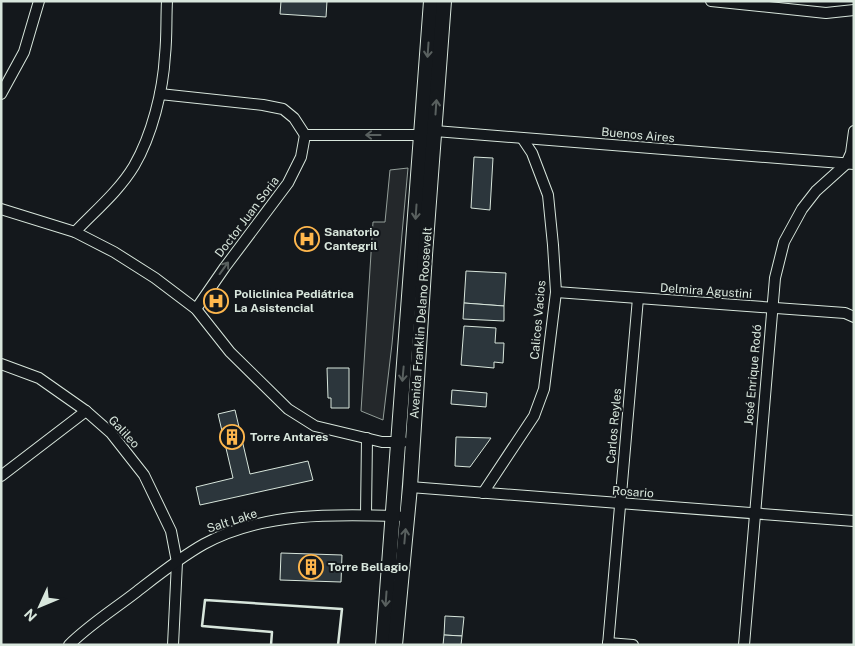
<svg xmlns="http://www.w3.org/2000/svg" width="855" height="646" font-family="'Public Sans',sans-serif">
<rect width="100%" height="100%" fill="#14181c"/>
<path fill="#24282b" stroke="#939e99" d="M408,168L392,344L383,420L361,411L373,222H385L390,170Z"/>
<g fill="#2c363c" stroke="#d8e6dc">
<path d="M281,1H327L326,17L280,14Z"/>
<path d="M474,157L493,158L490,210L471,208Z"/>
<path d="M466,271L506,273L504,306L464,303Z"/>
<path d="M464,303L504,306V321L463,319Z"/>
<path d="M464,326L496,328L495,343H504L503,363L494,362V368L461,365Z"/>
<path d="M327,368H349V408H331V398H328Z"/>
<path d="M452,390L487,393L486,407L451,404Z"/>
<path d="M235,410L250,474L308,461L313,480L200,505L196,487L233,478L218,414Z"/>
<path d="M456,437L491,438L470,467L455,466Z"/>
<path d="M281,553L342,555L341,582L280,580Z"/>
<path d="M445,616L464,617L462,636L444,635Z"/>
<path d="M444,635L462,636L461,645H443Z"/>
</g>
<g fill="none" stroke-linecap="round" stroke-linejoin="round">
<defs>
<g id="street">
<path d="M711,1L826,13L854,10"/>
<path d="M1,94L24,52L39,1"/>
<path d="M160,94L263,105L283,109L294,118L305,135"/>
<path d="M305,135H421L435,131L854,164"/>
<path d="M1,209L75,232L114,252L155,278L196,309L230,352L288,409L315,426L382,442H403"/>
<path d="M75,232C95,211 119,191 134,166C152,135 163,91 165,55C167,37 166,19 167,1"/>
<path d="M556,292L845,313L854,317"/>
<path d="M196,309L225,267L288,183L301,157L305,135"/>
<path d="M1,364L39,378L86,411L111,433L144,475L171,531L177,562L173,645"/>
<path d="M1,476L86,411"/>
<path d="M410,487L854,521"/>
<path d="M483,493L534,416L544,389L556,292L553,245L548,195L532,153L522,138"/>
<path d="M366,514L367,438"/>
<path d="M608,643L633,645"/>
<path d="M69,645C89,625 113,610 135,593C157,576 179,558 204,544C263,512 333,514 398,516"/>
<path d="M608,645L638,298"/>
<path d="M744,645L775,278L784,242L802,209L816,191L846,164L851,153L854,131"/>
</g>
<g id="secondary">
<path d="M383,645L431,1"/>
<path d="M395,645L410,487L425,255L444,1"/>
</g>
</defs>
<use href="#street" stroke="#d8e6dc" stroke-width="12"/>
<use href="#secondary" stroke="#d8e6dc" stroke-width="16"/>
<use href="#street" stroke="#14181c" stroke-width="10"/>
<use href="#secondary" stroke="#14181c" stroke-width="14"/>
<path stroke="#d8e6dc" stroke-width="2.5" d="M271,645L272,632L202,626L205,600L342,609L338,645"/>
</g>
<defs><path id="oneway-shaft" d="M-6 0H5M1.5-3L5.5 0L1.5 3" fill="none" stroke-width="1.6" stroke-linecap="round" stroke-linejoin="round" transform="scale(1.25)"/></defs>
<g stroke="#59605f">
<use href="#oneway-shaft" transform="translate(428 50) rotate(94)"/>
<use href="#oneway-shaft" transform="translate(436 107) rotate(-86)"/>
<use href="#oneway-shaft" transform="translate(373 135) rotate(180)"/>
<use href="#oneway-shaft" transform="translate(416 212) rotate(94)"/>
<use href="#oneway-shaft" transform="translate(224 268) rotate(-54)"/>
<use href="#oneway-shaft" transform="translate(403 374) rotate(95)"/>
<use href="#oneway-shaft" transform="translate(405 536) rotate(-85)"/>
<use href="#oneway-shaft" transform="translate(386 599) rotate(94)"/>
</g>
<defs>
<symbol id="hospital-ring" viewBox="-11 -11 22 22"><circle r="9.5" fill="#14181c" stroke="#ffb74d" stroke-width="1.5"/><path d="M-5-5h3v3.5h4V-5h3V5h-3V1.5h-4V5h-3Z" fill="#ffb74d"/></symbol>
<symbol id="building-ring" viewBox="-11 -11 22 22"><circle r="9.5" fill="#14181c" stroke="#ffb74d" stroke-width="1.5"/><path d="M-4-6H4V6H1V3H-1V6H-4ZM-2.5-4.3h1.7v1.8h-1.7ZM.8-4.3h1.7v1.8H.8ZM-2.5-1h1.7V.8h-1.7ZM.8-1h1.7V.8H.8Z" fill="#ffb74d"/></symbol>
</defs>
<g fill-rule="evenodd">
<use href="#hospital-ring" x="293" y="225" width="28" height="28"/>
<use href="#hospital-ring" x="202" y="287" width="28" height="28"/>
<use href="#building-ring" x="218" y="423" width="28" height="28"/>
<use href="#building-ring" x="297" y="553" width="28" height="28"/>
</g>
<g text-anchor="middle" stroke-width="4" stroke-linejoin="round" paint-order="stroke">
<g font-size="12" fill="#d8e6dc" stroke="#14181c">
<text transform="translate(638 135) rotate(5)" y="4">Buenos Aires</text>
<text transform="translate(247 217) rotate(-53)" y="4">Doctor Juan Soria</text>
<text transform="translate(706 291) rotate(4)" y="4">Delmira Agustini</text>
<text transform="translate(538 320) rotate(-85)" y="4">Calices Vacios</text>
<text transform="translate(421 323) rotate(-86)" y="4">Avenida Franklin Delano Roosevelt</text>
<text transform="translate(753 375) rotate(-85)" y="4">José Enrique Rodó</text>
<text transform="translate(614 426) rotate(-85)" y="4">Carlos Reyles</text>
<text transform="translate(124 432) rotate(47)" y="4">Galileo</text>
<text transform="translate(633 492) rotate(4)" y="4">Rosario</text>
<text transform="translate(232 521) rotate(-18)" y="4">Salt Lake</text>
</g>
<g font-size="12" font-weight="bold" fill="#d8e6dc" stroke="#14181c" text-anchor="start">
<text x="324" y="236">Sanatorio<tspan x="324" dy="14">Cantegril</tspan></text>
<text x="234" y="298">Policlinica Pediátrica<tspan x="234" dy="14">La Asistencial</tspan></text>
<text x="250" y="441">Torre Antares</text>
<text x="328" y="571">Torre Bellagio</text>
</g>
</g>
<rect width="855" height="646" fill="none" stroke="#d8e6dc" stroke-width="5"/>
<g transform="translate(40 606) rotate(226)" stroke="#14181c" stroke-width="4" paint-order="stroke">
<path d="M0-4L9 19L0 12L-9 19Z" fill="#d8e6dc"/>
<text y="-8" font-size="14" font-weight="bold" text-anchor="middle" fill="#d8e6dc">N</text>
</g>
</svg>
